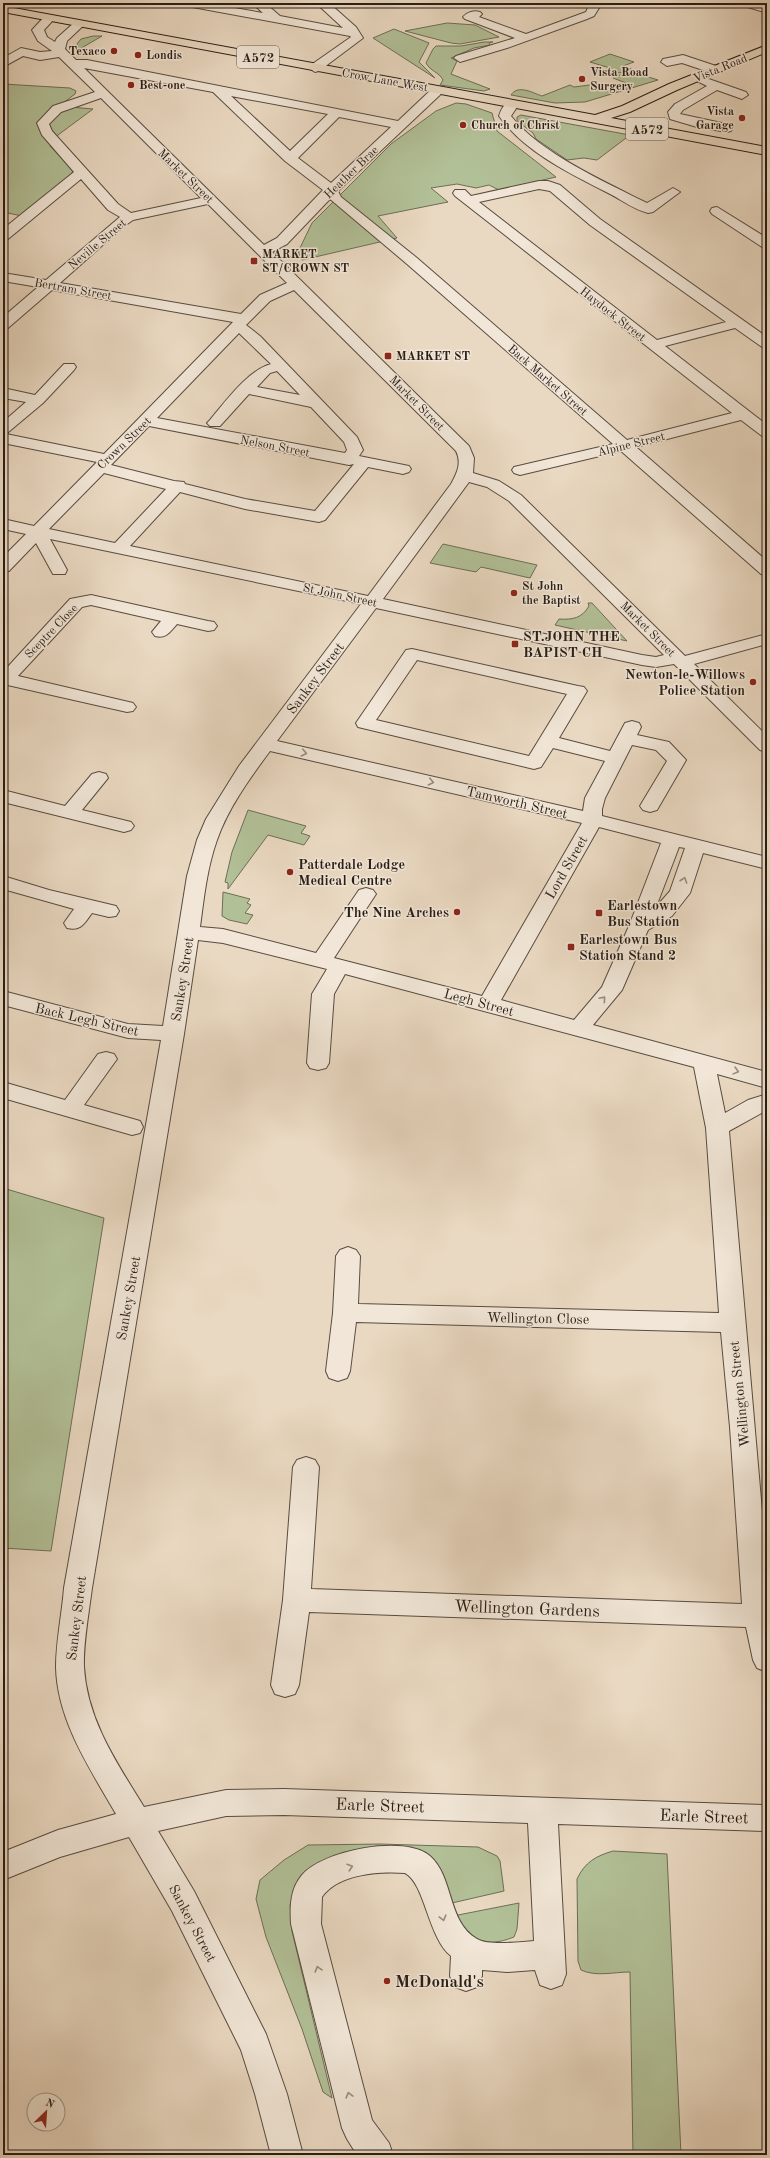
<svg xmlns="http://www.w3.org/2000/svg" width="770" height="2158" font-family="'Old Standard TT',serif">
<rect width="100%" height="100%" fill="#ead9c2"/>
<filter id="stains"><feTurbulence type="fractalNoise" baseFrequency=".005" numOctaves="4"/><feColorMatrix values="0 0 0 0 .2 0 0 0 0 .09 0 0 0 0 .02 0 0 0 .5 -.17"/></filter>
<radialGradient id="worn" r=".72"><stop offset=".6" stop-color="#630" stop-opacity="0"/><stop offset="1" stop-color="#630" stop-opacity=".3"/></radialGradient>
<g fill="#b2c097" stroke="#6d6e56">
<path d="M447,23L475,25L499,37L460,44L451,43L405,31Z"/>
<path d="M394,29L429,43L419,62L435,78L373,38Z"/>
<path d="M93,36H102L78,50L77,44L81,39Z"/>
<path d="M484,42H493L489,43L490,45L474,48L451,58L457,61L451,74L490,89L484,91L440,85L443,80C439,72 430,71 426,63L433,49L436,46H461Z"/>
<path d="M610,54L634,62L623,66L639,72L614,73L609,69L610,68L590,62Z"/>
<path d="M615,75H642L658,80L585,102L555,103L511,95C518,84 533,93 542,96L570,85L574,87L590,85L612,93L631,85L613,78Z"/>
<path d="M3,84L70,88L76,91L75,94L59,106L93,109L58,135L50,146L73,170L70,179L22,216L3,212Z"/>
<path d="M456,103L466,104L492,113L497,131L556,177L499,190L489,185L476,188L457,184L431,188L448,202L378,216L397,238L302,260L298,252L312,223L391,144L436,111Z"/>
<path d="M521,115L630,135L597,160L584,158L567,160L536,139L533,133L517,121V117Z"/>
<path d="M443,544L537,565L530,578L481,567L476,572L430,563Z"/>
<path d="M588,603H592L627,641L555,625L559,619C573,620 582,618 589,606Z"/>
<path d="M248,810L306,826L301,833L310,836L304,845L268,835L228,889V883L225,882L232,852Z"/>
<path d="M223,892L250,899L247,903L251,905L245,913L253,915L247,924L229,920L222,916Z"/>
<path d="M3,1188L104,1218L51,1551L3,1548Z"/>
<path d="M380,1844L478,1847L497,1856L500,1861L504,1891L452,1903L420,1857L294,1892L290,1905L292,1931L332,2098L323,2092L302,2029L266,1937L256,1899L260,1880L284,1860L308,1845Z"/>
<path d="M613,1851L667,1854L681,2155H633L630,1972C614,1972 596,1977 581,1970L578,1961L577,1879C585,1862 596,1856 613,1851Z"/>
<path d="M519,1903L517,1929L514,1937C484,1949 473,1939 453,1916Z"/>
</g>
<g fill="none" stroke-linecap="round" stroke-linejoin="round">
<defs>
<g id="minor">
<path d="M181,3H206L263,13L252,3H265L280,16L343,28L316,3H329L356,27L363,38L319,71L315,72L309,68L311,65L351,37L350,36L187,6Z"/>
<path d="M590,3H602L594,16L587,19L507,48L460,62L454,58L456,56L515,38L465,19L463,17C467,12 474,10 480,12L482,14L479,17L526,34L586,12Z"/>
<path d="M739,3H756L767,6V13L741,5Z"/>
<path d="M49,15L55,18L44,30L47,37L55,42L57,38L75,22H83L85,24L67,41L65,49L76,60H87L398,121L434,87H442L444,90L442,93L338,191L341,197L417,258L627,440L732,413L455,196L453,193L455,190H465L471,196L539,181H548L560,185L600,219L767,337V348L762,347L735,328L665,346L767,425V438L762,436L741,420L636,447L767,561V575L761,574L621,451L520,475L514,473L512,470L514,467L613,444L407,264L330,199L287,244L272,252L469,446L474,458L473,473L499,481L521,495L685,656L767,634V644L694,664L767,736V752L760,750L674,664L656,667L642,665L376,608L277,741L583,811L585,798L605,761L553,748L541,767L534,769L358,727L356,723L406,650L412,649L578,686L584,687L587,691L559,738L610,751L625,723L632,721L639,723L641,727L637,735L669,742L686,760L657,810L650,812L643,810L640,806L667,761L656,750L632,745L605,798L602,809V816L767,857V869L703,853L690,893L672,916L648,930L622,990L593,1025L767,1072V1088L717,1074L725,1113L748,1100L767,1094V1110L729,1131L767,1569V1672L757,1668L753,1660L746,1627L309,1612L299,1685L295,1694L285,1697L275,1694L271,1685L283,1600L293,1467L297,1460L306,1457L315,1460L319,1467L311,1589L742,1604L730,1427L721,1332L356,1322L350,1371L347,1378L338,1381L329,1378L326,1371L333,1313L336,1256L340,1250L348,1247L356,1250L360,1256L358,1304L719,1313L706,1128L694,1067L345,974L334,994L329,1063L326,1068L318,1070L310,1068L307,1063L312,994L327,969L223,943L198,940L184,1034L92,1588C89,1612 83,1644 84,1667C87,1720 117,1763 144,1807L226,1790L284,1789L767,1805V1831L558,1824L566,1974L562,1985L551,1989L540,1985L535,1970L507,1972L482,1970V1976L477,1987L466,1991L455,1987L450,1976L451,1956C428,1938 425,1883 405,1873C379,1871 338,1874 322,1897L321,1924L372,2120L389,2143L393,2155H357L347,2139L342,2128L291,1924C290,1907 290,1889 302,1875C322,1851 404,1834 430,1856C454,1877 447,1922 477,1939C489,1946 519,1942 534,1941L528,1823L284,1815L226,1816L158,1831L194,1891L266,2034L287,2094L303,2155H271L255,2094L241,2050L172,1911L129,1837L60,1857L3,1880V1852L58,1830L116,1814C90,1769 57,1720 56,1667C56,1641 62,1614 64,1588L161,1040L128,1038L3,1005V991L128,1024L163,1026L187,876L197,840L206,819L239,766L361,604L50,539L67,570L65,574H53L36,543L9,571L3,572V557L26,534L3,529V519L34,526L97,462L3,443V422L26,402L3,398V388L35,395L64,364H74L76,367L74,370L43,403L6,434L104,454L233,322L52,290L8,328L3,329V317L38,287L3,281V273L46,280L120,217L108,210L81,179L8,239L3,240V229L74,172L42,135L37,123L53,106L95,92L59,57L40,60L23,56L3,67V58L21,48L40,52L52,51L38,41L32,30L45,16ZM84,68L213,92L285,161L323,190L277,238L264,245ZM231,96L328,114L290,151ZM101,98L201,198L131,213L118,204L52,131L49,124L61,112ZM339,117L391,127L331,183L298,158ZM539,189L550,191L590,225L726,322L657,340L479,202ZM208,204L287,283L260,295L241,314L60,283L123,227L133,220ZM294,290L456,451C462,463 457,473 451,484L368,596L130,546L180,492L245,509L319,522L325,520L368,467L403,474L409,472L411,469L409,466L359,456L363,450L357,437L260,336L246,325L270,301ZM239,333L271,364C248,370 225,402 210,420L207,423L210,426H220L249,394L311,407L344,442L347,450L345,453L157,418ZM277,371L300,395L257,387L270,373ZM149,426L349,465L354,464L315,511L245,499L185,484L184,482L174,481L111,465ZM104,473L166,489L115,543L49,529ZM469,482L487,487L509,501L664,655L656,657L642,655L383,599ZM417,660L567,694L529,756L376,720ZM270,751L582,823L482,996L334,958L376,894L373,890L366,888L359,890L316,953L223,929L200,927C204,897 207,868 217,840C228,808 250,778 270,751ZM599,827L661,843L629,926L602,987L574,1020L501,1000ZM679,847L685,848L670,891L656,907Z"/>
<path d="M683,55L719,67L721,70L715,74L682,63L667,66L661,62L663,59Z"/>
<path d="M703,77L746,92L748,95L742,99L717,90L683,110L680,114L731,125L733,128L731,131L727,132L697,127L670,119L668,112L675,104L707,86L697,81Z"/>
<path d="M513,100L519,104L511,116C540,153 605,182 647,203L673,188L680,192L653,212L648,213C635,210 623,201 612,195C573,175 525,153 499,116C501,109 505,102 513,100Z"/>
<path d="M717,207L767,238V248L762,247L712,214L710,211L712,208Z"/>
<path d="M91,595L208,621L214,622L217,626L214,630L208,631L177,624C170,632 166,639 155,636L152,632L161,621L91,605L82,607L18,676L133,703L136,707L133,711L127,712L3,684V672L70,599Z"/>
<path d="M99,772L106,774L108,778L82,810L131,822L134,826L131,830L124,832L3,802V790L65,806L92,774Z"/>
<path d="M3,876L49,890L116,906L119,911L116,916L109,917L92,913C84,924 81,931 67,928L64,923L74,909L3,889Z"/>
<path d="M106,1052L114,1054L117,1059L84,1105L140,1121L143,1127L140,1133L132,1135L3,1098V1082L65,1100L98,1054Z"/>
</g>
<path id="major" d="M3,6L595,115L622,106L669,84L767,45V52L677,90L630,112L611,118L767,147V155L3,12Z"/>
</defs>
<use href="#minor" stroke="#584c41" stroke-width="2"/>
<use href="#major" stroke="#281d16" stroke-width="2"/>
<use href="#minor" fill="#f1e6d7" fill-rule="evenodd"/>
<use href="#major" fill="#ead9c2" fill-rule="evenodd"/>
</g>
<defs><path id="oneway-chevron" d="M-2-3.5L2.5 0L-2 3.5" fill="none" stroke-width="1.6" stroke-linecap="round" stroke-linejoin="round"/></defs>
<g stroke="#978c80">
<use href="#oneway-chevron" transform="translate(304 753) rotate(13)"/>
<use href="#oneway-chevron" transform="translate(431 782) rotate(13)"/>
<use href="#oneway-chevron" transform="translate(684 880) rotate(-71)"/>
<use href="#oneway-chevron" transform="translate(603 999) rotate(-49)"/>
<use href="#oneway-chevron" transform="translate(736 1071) rotate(15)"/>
<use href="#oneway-chevron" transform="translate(350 1867) rotate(-17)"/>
<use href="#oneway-chevron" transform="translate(443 1918) rotate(75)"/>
<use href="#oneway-chevron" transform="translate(318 1969) rotate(-106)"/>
<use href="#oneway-chevron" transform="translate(349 2095) rotate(-105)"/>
</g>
<g fill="#8f2418" stroke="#f1e6d7" stroke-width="1.5">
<circle cx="114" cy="51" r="4"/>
<circle cx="138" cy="55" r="4"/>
<circle cx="582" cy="79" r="4"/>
<circle cx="131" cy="85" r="4"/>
<circle cx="742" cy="118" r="4"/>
<circle cx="463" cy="125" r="4"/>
<rect x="250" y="257" width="8" height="8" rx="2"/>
<rect x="384" y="352" width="8" height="8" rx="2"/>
<circle cx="514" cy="593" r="4"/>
<rect x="511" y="640" width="8" height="8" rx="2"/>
<circle cx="753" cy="682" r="4"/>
<circle cx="290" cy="872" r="4"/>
<circle cx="457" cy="912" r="4"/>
<rect x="595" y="909" width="8" height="8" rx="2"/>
<rect x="567" y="943" width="8" height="8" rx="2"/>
<circle cx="387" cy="1981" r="4"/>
</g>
<g text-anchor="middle" stroke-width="3" stroke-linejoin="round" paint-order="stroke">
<g font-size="12" font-weight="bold" fill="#281d16" stroke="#f1e6d7" text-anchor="start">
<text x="106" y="55" text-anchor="end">Texaco</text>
<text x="146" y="59">Londis</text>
<text x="590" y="76">Vista Road<tspan x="590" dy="14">Surgery</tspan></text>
<text x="139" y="89">Best-one</text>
<text x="734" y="115" text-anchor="end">Vista<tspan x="734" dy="14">Garage</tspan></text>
<text x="471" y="129">Church of Christ</text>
<text x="262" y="258">MARKET<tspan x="262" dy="14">ST/CROWN ST</tspan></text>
<text x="396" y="360">MARKET ST</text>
<text x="522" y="590">St John<tspan x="522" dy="14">the Baptist</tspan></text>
</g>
<g font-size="12" fill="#281d16" stroke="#f1e6d7">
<text transform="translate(720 68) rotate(-22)" y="4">Vista Road</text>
<text transform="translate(385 80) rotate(10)" y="4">Crow Lane West</text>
<text transform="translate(351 172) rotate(-44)" y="4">Heather Brae</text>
<text transform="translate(186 176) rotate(44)" y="4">Market Street</text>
<text transform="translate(97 244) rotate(-40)" y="4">Neville Street</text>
<text transform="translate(73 289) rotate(10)" y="4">Bertram Street</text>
<text transform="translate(613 314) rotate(38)" y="4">Haydock Street</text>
<text transform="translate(548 380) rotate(41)" y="4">Back Market Street</text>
<text transform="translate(417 403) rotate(45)" y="4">Market Street</text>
<text transform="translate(124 443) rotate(-44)" y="4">Crown Street</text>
<text transform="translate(631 444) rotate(-14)" y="4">Alpine Street</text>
<text transform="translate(275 446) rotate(11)" y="4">Nelson Street</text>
<text transform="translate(340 595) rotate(12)" y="4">St John Street</text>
<text transform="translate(648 629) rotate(45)" y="4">Market Street</text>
<text transform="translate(51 631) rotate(-46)" y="4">Sceptre Close</text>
</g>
<g fill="#f1e6d7" stroke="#645950" stroke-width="1">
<rect x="237" y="46" width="42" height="22" rx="3"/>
<rect x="626" y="118" width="42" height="22" rx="3"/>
</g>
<g font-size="13" font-weight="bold" fill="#281d16">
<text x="258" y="62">A572</text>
<text x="647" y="134">A572</text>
</g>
<g font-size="14" font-weight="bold" fill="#281d16" stroke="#f1e6d7" text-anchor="start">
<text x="523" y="641">ST.JOHN THE<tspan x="523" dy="16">BAPIST CH</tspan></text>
<text x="745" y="679" text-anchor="end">Newton-le-Willows<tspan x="745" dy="16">Police Station</tspan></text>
<text x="298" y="869">Patterdale Lodge<tspan x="298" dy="16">Medical Centre</tspan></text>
<text x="607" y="910">Earlestown<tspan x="607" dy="16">Bus Station</tspan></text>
<text x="449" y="917" text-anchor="end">The Nine Arches</text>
<text x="579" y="944">Earlestown Bus<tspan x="579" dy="16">Station Stand 2</tspan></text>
</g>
<g font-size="14" fill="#281d16" stroke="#f1e6d7">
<text transform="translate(315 678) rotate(-53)" y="5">Sankey Street</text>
<text transform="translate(517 802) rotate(13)" y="5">Tamworth Street</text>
<text transform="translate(566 867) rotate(-60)" y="5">Lord Street</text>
<text transform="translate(182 979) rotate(-81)" y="5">Sankey Street</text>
<text transform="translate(479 1002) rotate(15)" y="5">Legh Street</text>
<text transform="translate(87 1019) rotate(13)" y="5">Back Legh Street</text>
<text transform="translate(128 1298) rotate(-80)" y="5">Sankey Street</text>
<text transform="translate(538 1318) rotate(1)" y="5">Wellington Close</text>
<text transform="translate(739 1394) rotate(-96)" y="5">Wellington Street</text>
<text transform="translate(76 1618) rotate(-83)" y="5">Sankey Street</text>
<text transform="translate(193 1923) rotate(62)" y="5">Sankey Street</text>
</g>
<g font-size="17" fill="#281d16" stroke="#f1e6d7">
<text transform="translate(527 1608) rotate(2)" y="6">Wellington Gardens</text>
<text transform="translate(380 1805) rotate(2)" y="6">Earle Street</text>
<text transform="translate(704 1816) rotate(2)" y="6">Earle Street</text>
</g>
<g font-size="17" font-weight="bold" fill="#281d16" stroke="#f1e6d7" text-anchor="start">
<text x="395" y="1987">McDonald's</text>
</g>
</g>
<rect width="770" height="2158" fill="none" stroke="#ead9c2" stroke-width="16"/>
<rect x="4" y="4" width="762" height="2150" fill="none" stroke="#281d16" stroke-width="2"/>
<rect x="8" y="8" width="754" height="2142" fill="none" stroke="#281d16"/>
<g transform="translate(46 2112) rotate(25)"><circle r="19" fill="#f1e6d7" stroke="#a1968a"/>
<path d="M0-3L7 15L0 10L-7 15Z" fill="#8f2418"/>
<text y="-6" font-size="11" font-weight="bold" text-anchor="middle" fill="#281d16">N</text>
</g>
<rect width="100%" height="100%" filter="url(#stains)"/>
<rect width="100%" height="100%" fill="url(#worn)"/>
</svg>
